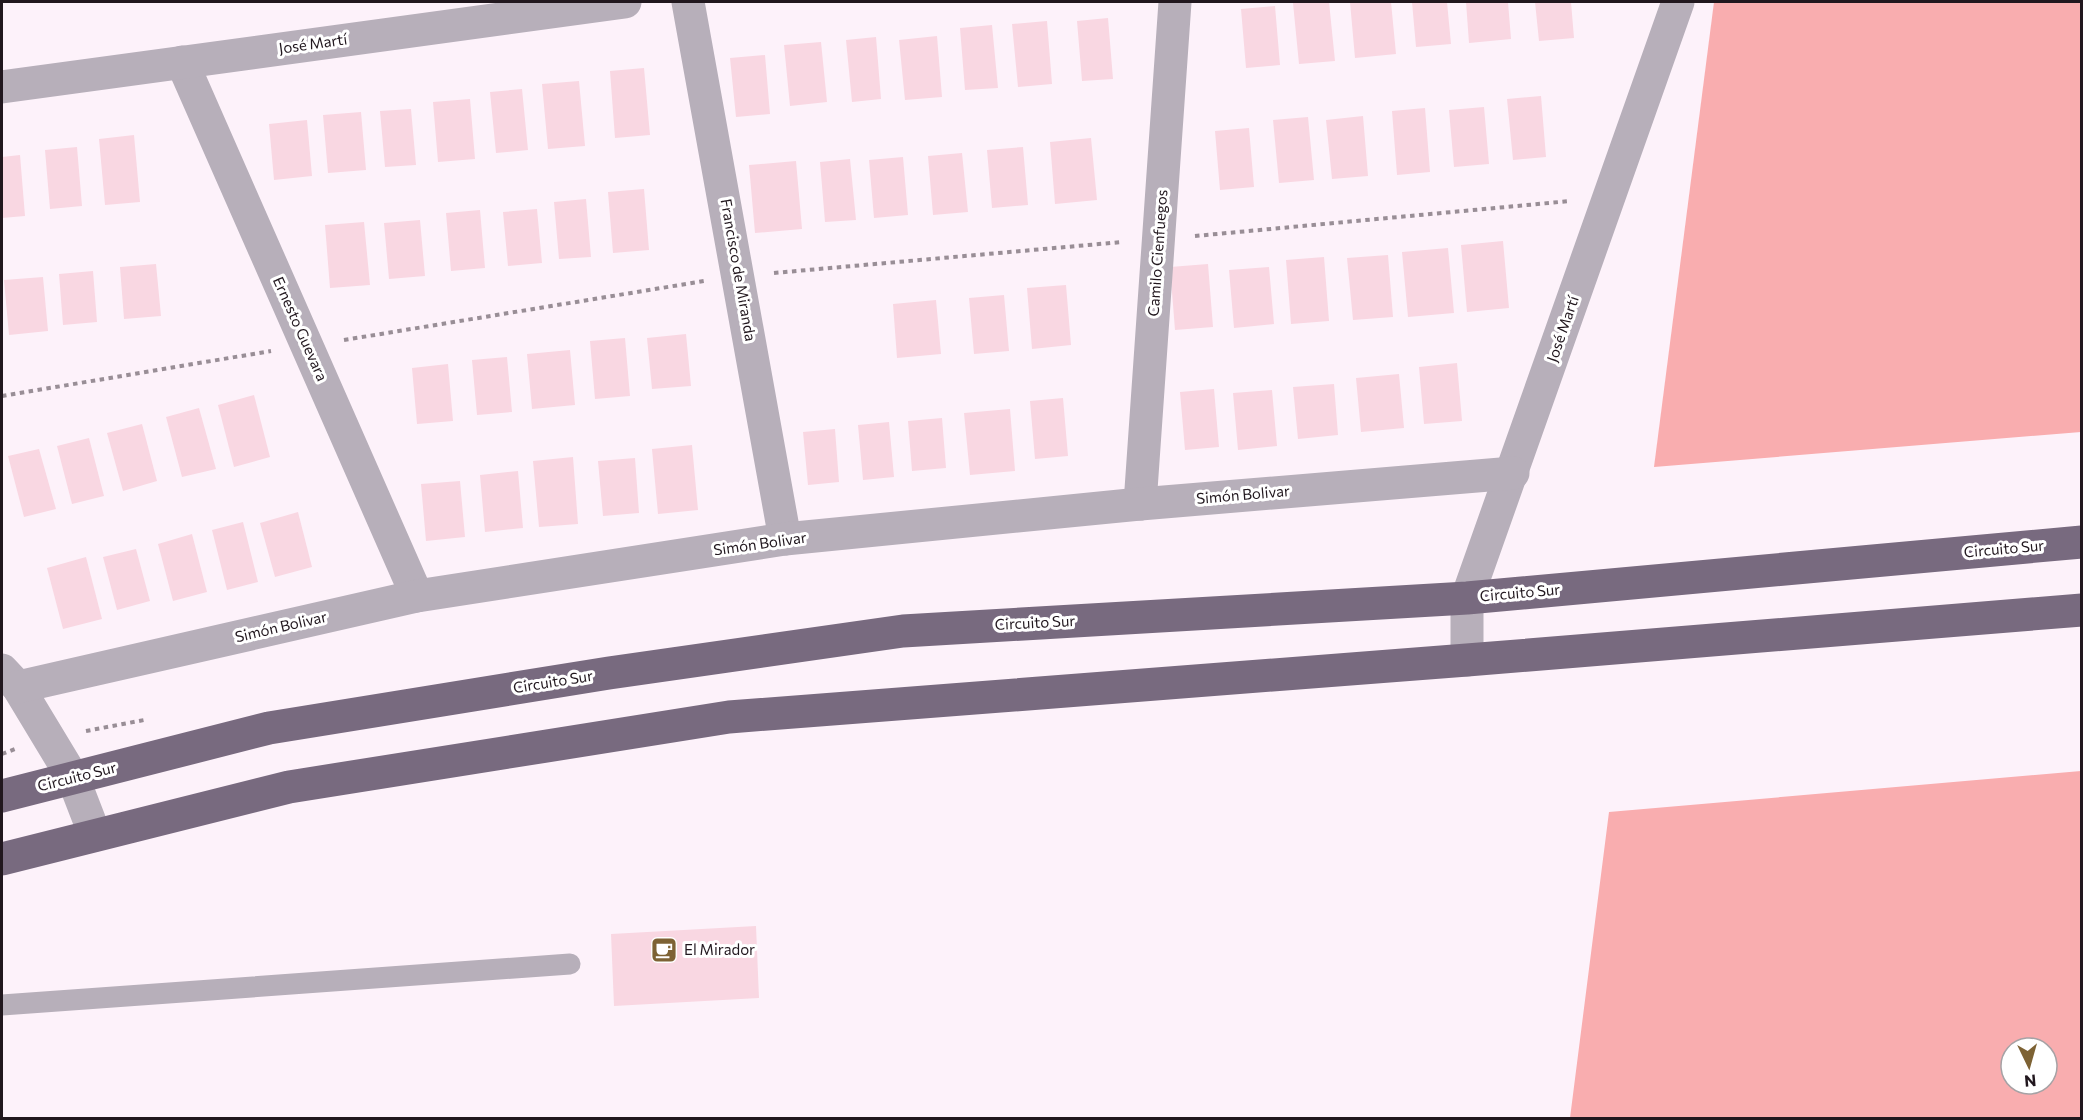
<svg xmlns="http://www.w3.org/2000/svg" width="2083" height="1120" font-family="Commissioner,sans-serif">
<rect width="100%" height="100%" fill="#fdf2fa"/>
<g fill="#f9adaf" fill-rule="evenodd">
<path d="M1714,2H2081V432L1654,467Z"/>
<path d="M2081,771V1118H1570L1609,812ZM2011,1048H2047V1084H2011Z"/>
</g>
<g fill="#f9d7e2">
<path d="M1314,2H1329L1335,61L1299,64L1293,3Z"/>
<path d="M1350,2H1391L1396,54L1355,58Z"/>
<path d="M1412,2H1447L1451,44L1416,47Z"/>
<path d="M1466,2H1508L1511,39L1469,43Z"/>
<path d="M1535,2H1571L1574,38L1539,41Z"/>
<path d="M1275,6L1280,65L1246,68L1241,9Z"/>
<path d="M1108,18L1113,79L1082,81L1077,21Z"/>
<path d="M1047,21L1052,84L1018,87L1012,24Z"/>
<path d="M992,25L998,88L965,90L960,28Z"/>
<path d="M937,36L942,97L905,100L899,40Z"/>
<path d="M876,37L881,99L852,102L846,40Z"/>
<path d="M821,42L827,102L790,106L784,45Z"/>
<path d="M765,55L770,114L736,117L730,58Z"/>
<path d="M644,68L650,135L615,138L610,71Z"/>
<path d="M579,81L585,146L548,149L542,84Z"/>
<path d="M522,89L528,150L496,153L490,92Z"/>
<path d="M1541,96L1546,157L1513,160L1507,99Z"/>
<path d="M470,99L475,159L438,162L433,102Z"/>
<path d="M1484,107L1489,164L1454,167L1449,110Z"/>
<path d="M1425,108L1430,172L1397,175L1392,111Z"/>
<path d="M411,109L416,165L385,167L380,111Z"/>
<path d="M361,112L366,170L328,173L323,115Z"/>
<path d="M1363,116L1368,176L1332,179L1326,120Z"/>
<path d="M1308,117L1314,180L1279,183L1273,120Z"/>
<path d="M307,120L312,176L274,180L269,124Z"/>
<path d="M1249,128L1254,187L1220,190L1215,131Z"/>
<path d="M134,135L140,202L105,205L99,139Z"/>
<path d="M1091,138L1097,200L1055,204L1050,142Z"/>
<path d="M77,147L82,206L50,209L45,150Z"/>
<path d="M1023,147L1028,205L992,208L987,150Z"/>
<path d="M962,153L968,212L933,215L928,156Z"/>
<path d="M20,155L25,216L2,218V157Z"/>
<path d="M903,157L908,215L874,218L869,160Z"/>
<path d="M850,159L856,220L825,222L820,162Z"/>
<path d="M796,161L802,229L755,233L749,165Z"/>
<path d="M644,189L649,250L613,253L608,192Z"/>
<path d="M586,199L591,257L559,259L554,202Z"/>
<path d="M537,209L542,263L508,266L503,212Z"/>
<path d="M480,210L485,268L451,271L446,213Z"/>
<path d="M420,220L425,276L389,279L384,223Z"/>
<path d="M364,222L370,285L330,288L325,225Z"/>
<path d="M1503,241L1509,308L1467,312L1461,245Z"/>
<path d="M1448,248L1454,313L1408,317L1402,252Z"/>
<path d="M1388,255L1393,317L1353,320L1347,258Z"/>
<path d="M1324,257L1329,321L1291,324L1286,260Z"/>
<path d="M156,264L161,316L124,319L120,267Z"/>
<path d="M1208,264L1213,327L1175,330L1170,267Z"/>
<path d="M1269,267L1274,324L1234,328L1229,270Z"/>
<path d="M93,271L97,322L63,325L59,274Z"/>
<path d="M43,277L48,331L9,335L4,280Z"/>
<path d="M1066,285L1071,345L1032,349L1027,288Z"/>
<path d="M1004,295L1009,351L974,354L969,298Z"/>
<path d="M936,300L941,354L897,358L893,304Z"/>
<path d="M686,334L691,386L652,389L647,338Z"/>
<path d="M625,338L630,396L595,399L590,341Z"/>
<path d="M570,350L575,405L532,409L527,354Z"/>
<path d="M507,357L512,412L477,415L472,360Z"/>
<path d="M1457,363L1462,421L1424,424L1419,367Z"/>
<path d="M448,364L453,421L417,424L412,368Z"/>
<path d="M1399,374L1404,428L1361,432L1356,378Z"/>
<path d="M1334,384L1338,435L1298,439L1293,387Z"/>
<path d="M1214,389L1219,447L1185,450L1180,392Z"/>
<path d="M1272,390L1277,446L1238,450L1233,393Z"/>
<path d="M254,395L270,457L234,467L218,405Z"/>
<path d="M1063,398L1068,456L1035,459L1030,401Z"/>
<path d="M199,408L216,469L182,477L166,417Z"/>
<path d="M1010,409L1015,471L970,475L964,413Z"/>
<path d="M942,418L946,468L912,471L908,421Z"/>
<path d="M889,422L894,477L863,480L858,425Z"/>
<path d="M142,424L157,481L123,491L107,433Z"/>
<path d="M835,429L839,482L808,485L803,432Z"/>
<path d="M89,438L104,496L72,504L57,446Z"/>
<path d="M692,445L698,510L658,514L652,449Z"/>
<path d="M39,449L56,509L24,517L8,456Z"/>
<path d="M573,457L578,524L539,527L533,461Z"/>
<path d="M635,458L639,513L603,516L598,461Z"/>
<path d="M518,471L523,528L485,532L480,475Z"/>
<path d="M460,481L465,537L426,541L421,484Z"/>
<path d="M298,512L312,567L275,577L260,523Z"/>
<path d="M243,522L258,582L227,590L212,530Z"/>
<path d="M192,534L207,592L173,601L158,544Z"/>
<path d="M136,549L150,601L117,610L103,557Z"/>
<path d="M86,557L102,619L63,629L47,568Z"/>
<path d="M756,926L759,998L614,1006L611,934Z"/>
</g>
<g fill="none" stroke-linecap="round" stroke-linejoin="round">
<g stroke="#998e96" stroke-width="4" stroke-dasharray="4.5 4.5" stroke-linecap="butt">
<path d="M1195,236L1570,201"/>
<path d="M774,273L1122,242"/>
<path d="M344,340L704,281"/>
<path d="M2,396L271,351"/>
<path d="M86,731L144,720"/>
<path d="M2,754L15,749"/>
</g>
<path stroke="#b7afba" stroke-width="21" d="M2,1005L570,964"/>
<g stroke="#b7afba" stroke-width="33">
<path d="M688,2L785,539"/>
<path d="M182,62L417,596"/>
<path d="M2,87L625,2"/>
<path d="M1140,504L1175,2"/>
<path d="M1467,660V598L1678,2"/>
<path d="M2,670L18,687L73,778L95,835"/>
<path d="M18,687L417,596L785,539L1140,504L1513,473"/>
</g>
<g stroke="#786a7f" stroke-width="33">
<path d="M2,796L269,728L609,673L903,631L1467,598L2082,542"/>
<path d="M2,859L289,787L729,717L1467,660L2082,610"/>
</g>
</g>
<defs>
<symbol id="cafe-square" viewBox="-11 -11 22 22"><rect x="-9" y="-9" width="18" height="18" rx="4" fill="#7d6234" stroke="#fff"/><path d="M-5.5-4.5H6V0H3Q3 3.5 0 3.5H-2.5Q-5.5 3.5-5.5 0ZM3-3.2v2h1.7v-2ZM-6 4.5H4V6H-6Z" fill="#fff"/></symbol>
</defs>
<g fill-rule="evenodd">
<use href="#cafe-square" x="649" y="935" width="30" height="30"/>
</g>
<g text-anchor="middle" stroke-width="6" stroke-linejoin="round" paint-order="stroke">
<g font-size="15" fill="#21171e" stroke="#fff">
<text transform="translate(313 44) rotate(-8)" y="5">José Martí</text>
<text transform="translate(1158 253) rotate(-86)" y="5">Camilo Cienfuegos</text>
<text transform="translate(738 270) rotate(80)" y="5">Francisco de Miranda</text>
<text transform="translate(300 329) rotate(66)" y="5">Ernesto Guevara</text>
<text transform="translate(1563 329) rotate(-71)" y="5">José Martí</text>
<text transform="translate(1243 495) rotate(-5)" y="5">Simón Bolivar</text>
<text transform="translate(760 544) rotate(-8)" y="5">Simón Bolivar</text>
<text transform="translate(2004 549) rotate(-5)" y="5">Circuito Sur</text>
<text transform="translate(1520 593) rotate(-5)" y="5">Circuito Sur</text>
<text transform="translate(1035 623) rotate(-3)" y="5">Circuito Sur</text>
<text transform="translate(281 627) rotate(-13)" y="5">Simón Bolivar</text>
<text transform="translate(553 682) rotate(-9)" y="5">Circuito Sur</text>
<text transform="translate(77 777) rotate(-14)" y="5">Circuito Sur</text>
</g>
<g font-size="15" fill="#21171e" stroke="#fff" text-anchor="start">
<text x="684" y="955">El Mirador</text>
</g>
</g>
<rect width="2083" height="1120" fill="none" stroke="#21171e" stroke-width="6"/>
<g transform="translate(2029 1066) rotate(175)"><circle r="28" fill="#ffffff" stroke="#a6a2a5" stroke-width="1.5"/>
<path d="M0-4.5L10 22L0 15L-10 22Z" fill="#7d6234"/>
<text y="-9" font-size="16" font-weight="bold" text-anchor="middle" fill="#21171e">N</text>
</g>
</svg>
